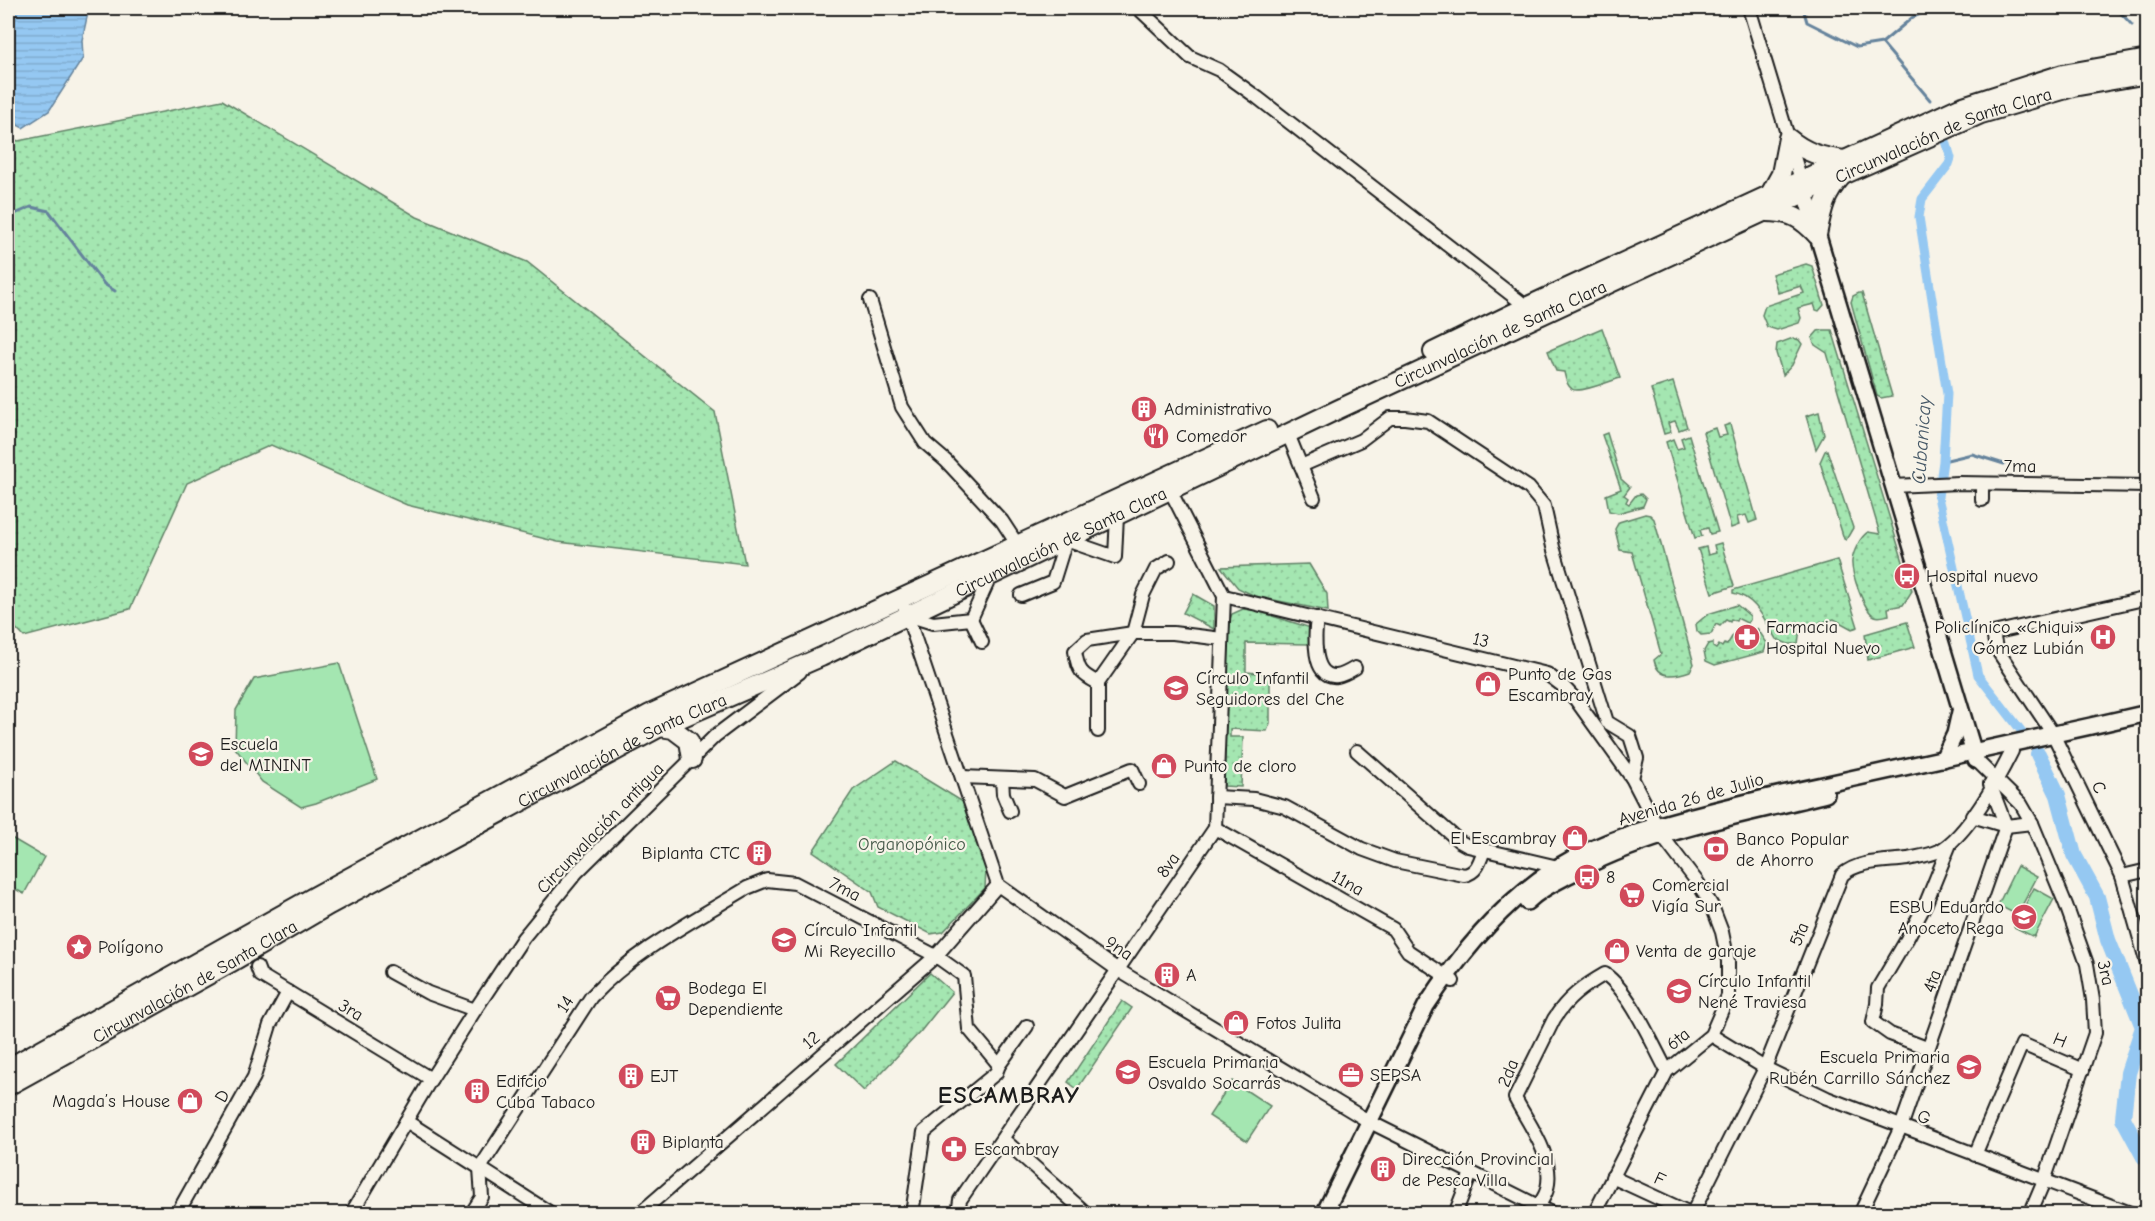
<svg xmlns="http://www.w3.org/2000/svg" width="2155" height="1221" font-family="'Comic Neue',sans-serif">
<defs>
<pattern id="green-dots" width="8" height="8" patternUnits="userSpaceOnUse" patternTransform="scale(1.5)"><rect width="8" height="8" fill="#a4e6b1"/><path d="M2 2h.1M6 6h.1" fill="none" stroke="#8dc598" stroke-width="1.8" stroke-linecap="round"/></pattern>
<pattern id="water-rules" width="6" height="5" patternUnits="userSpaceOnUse" patternTransform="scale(1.5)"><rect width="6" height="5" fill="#95c8f2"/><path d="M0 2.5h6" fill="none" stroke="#80abcf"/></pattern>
</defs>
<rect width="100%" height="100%" fill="#f7f3e8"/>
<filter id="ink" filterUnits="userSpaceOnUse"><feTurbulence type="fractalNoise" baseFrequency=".0167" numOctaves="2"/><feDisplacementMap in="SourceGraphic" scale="12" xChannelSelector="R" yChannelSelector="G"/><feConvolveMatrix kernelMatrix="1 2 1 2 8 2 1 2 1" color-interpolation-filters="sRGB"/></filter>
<g filter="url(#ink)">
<g fill="url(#green-dots)" stroke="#608166" stroke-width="1.5">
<path d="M222,100L417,217L527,262L715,412L745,564L558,542L407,505L271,445L187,483L130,609L24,637L8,620V136L18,141Z"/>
<path d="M1806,264L1812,266L1824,305L1819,311L1816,310L1814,304L1798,308L1801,318L1799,323L1777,330L1767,327L1762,315L1765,306L1804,293L1801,286L1778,293L1772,274Z"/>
<path d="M1859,293H1862L1892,396L1881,398L1877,396L1851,302L1853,296Z"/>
<path d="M1602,328L1620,378C1610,381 1579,394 1572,389C1567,386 1565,377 1564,372L1556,371L1548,351Z"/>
<path d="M1823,330H1832L1912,591L1903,605L1888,608L1889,615C1885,616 1879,618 1875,616C1864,612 1851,572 1852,561C1853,552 1860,537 1868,532L1880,534L1827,353L1815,345L1812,338L1818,331Z"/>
<path d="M1793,338L1799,340L1802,344L1792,365L1783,375L1776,353L1777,344Z"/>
<path d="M1673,382L1687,427L1679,430L1675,421L1668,423L1671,432L1664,434L1651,389Z"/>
<path d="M1819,412L1824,435L1816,449L1806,416Z"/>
<path d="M1730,424L1757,520L1749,523L1746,515L1737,517L1739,525L1731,528L1703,432L1715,428L1718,437L1727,435L1724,426Z"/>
<path d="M1607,433L1621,479L1630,487L1624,495L1628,498L1626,502L1629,504L1636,495L1641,494L1646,499L1643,506L1618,513L1609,511L1606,495L1621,489L1602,435Z"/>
<path d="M1689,435L1718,532L1710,534L1708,528L1700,530L1702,536L1695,538L1666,442L1673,439L1677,449L1684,447L1681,438Z"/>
<path d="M1827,450L1853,528L1846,540L1844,539L1820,462L1825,451Z"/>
<path d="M1645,514L1650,515L1654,519L1694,664L1690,671C1676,676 1658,680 1654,660L1661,654L1632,552L1620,550L1615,529L1619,522Z"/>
<path d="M1721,543L1734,586L1712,593L1698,549L1706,547L1708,555L1716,553L1714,545Z"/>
<path d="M1837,560L1858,627L1852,629L1834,619L1800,628L1798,644H1788L1776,639C1765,621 1756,597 1733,593V590Z"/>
<path d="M1309,564L1327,594L1328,611L1255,596L1238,588L1221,567Z"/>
<path d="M1193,594L1214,606V629L1183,613Z"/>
<path d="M1737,605L1750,616V620L1747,623L1737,618L1736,621L1731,619L1730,622L1726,620L1720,626L1716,624L1711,634L1701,635L1697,631L1696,624L1708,614Z"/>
<path d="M1243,609L1253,610L1311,628L1309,644L1246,643V672L1270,674V723L1267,731L1230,729V737H1243L1241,787L1224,786L1228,624L1232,614Z"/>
<path d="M1907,622L1915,647L1868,660L1865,634Z"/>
<path d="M1757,628L1767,643L1764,652L1715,665L1706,661L1704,651L1708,644L1713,643V647L1716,649L1719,645L1722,647L1724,644L1727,645L1733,635L1737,647L1760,640Z"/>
<path d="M896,761L963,802L986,869L985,888L943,932L931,934L878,907L872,892L813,851L853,790Z"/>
<path d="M930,973L952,992L921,1031L864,1091L836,1064Z"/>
<path d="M1122,1001L1132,1008L1077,1089L1068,1082Z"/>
</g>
<g fill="#a4e6b1" stroke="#608166" stroke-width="1.5">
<path d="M339,663L377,779L316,803L301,807L262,782L235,748L236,710L254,679Z"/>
<path d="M8,836L44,857L24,894L8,885Z"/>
<path d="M2017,866L2037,877L2017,915L1998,905Z"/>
<path d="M2034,888L2054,899L2034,937L2014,927Z"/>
<path d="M1232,1081L1270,1106L1247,1141L1209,1116Z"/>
</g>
<path fill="url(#water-rules)" stroke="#65839c" stroke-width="1.5" d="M8,8H89L82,40L83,58L49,111L23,128L8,120Z"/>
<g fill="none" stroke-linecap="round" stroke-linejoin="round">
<g stroke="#65839c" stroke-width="3">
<path d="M1803,8L1807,22L1857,47L1882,43L1930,100"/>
<path d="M2116,8L2132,25"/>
<path d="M1882,43L1913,17L1935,8"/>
<path d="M8,212L15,214L31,207L49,211L104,284L115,291"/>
<path d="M1943,461L1972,454L2004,464"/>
</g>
<path stroke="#95c8f2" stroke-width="9" d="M1946,141L1951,158L1949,164L1922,199L1919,217L1947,394L1943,461L1938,497L1978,675L2023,733"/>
<path stroke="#95c8f2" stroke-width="16" d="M2038,754L2058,795L2074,855L2097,897L2108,940L2143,1027L2128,1073L2123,1118L2144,1157L2148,1158"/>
<defs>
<g id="minor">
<path d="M1138,8L1190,57L1219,70L1258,98L1531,310"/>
<path d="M1749,8L1801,180"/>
<path d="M870,300L902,407L925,443L946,461L1002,521L1017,544"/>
<path d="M1288,434L1314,498"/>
<path d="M1301,466L1361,440L1390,418H1405L1428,421L1529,488L1544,506L1553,547L1607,722L1630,736L1637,758L1632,778"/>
<path d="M1893,486L1959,483L2148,486"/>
<path d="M1982,500V484"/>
<path d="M1021,595L1053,582L1066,540L1115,557L1117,515"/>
<path d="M1224,596L1547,674L1563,686L1576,700L1632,778L1662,836L1698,883L1712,906L1722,932L1728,961V996L1711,1035L1667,1071L1594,1214"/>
<path d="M2148,598L1993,633L1996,648L2053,734L2122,876L2148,967"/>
<path d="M905,609L998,885L1118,970L1370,1122L1554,1214"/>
<path d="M907,615L933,623L971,619L991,575"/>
<path d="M1317,618C1315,633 1311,679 1337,676C1343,675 1350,671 1355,668"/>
<path d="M971,619L982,642"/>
<path d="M1098,683C1081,674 1078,671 1075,651L1087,640L1133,633H1173L1222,639"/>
<path d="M1098,731V683L1133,633L1143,595L1156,569L1169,561"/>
<path d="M1357,751L1459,841L1468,846L1558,867"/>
<path d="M1976,760L2021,804L2032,823L2066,905L2087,964L2093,1000L2095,1033L2044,1181L2030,1214"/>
<path d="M962,777L1035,780L1065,796L1132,769L1139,784"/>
<path d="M1002,779L1003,794L1010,811"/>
<path d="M1216,797L1254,799L1285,807L1362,849L1395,861L1464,875C1477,873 1480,861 1484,850"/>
<path d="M1972,816L2006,826L2032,823"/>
<path d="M1215,828L1393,929L1408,951L1453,981"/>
<path d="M2122,876L2148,870"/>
<path d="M257,967L260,975L431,1079"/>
<path d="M390,972L428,993L475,1010"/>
<path d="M1711,1035L1765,1068L1827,1098L2133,1214"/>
<path d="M1927,1048L1890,1034L1873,1022L1877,1004L1878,988L1907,939L1926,903L1950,844"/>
<path d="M406,1121L552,1214"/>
<path d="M1003,1139L1087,1214"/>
<path d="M1975,1155L2022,1044L2083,1070"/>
<path d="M1612,1177L1692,1214"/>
<path d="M1539,1206C1541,1201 1546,1195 1547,1189C1555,1157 1529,1125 1515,1098L1554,1019C1567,998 1584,986 1605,974C1630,992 1652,1043 1667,1071"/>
<path d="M177,1214L254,1077L270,1025L288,992"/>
<path d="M351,1214L431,1079L475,1010L523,938L577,872L715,736L800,672"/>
<path d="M471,1214L482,1197L480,1168L591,997C634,951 693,921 747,888L767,880L795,883L936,956L964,976L969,1029L999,1065"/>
<path d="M639,1214L936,956L998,885"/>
<path d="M912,1214L924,1132L996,1073L999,1065L1027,1026"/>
<path d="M958,1214L960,1200L1215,828L1224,596L1170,490"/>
<path d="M1455,1214L1471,1173"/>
<path d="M1692,1214L1765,1068L1842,875C1859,860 1885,862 1908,859C1917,857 1930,855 1939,851C1967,836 1998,779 2012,751"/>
<path d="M1860,1214L1901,1127L2006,826L1990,784"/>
</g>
<g id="major">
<path d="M1802,183L1976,760"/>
<path d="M1943,759L1955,734L1960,712"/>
<path d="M1527,902C1539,890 1554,883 1569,875C1647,831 1740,816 1826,794"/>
<path d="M1324,1214L1426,1006C1460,954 1502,902 1556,868C1601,840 1653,826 1704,813C1747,802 1789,792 1832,783C1938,760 2043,737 2148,713"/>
</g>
<g id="highway">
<path d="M1770,194L1781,174L1788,138C1806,153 1821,157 1844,160"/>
<path d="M1767,212C1791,212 1801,218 1817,235"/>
<path d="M1817,235C1822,210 1824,196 1841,177"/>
<path d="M1433,352L1526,307L1960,107L2063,74L2148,59"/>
<path d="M660,727L673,729L689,741L692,759"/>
<path d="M8,1068L315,896L650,714L1267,430"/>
<path id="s1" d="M8,1086L230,963L329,905L660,727L821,657L1339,409L1843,175L1981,114L2073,87L2148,74"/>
</g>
</defs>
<use href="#minor" stroke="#1c1c1c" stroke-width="16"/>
<use href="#major" stroke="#1c1c1c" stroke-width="20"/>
<use href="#highway" stroke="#1c1c1c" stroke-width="22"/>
<use href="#minor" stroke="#f7f3e8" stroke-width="12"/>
<use href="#major" stroke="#f7f3e8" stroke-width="15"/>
<use href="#highway" stroke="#f7f3e8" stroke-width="18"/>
</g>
</g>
<defs>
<symbol id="building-disc" viewBox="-11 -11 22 22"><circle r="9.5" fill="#d1495b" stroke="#f7f3e8"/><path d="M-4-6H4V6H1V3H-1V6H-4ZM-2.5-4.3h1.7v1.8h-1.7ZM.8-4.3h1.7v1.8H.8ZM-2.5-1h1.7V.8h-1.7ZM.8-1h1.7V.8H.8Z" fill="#fff"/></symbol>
<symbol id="restaurant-disc" viewBox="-11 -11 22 22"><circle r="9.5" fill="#d1495b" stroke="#f7f3e8"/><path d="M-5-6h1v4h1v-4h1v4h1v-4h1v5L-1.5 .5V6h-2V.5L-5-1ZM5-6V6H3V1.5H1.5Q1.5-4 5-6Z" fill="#fff"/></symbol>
<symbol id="bus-disc" viewBox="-11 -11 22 22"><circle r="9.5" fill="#d1495b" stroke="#f7f3e8"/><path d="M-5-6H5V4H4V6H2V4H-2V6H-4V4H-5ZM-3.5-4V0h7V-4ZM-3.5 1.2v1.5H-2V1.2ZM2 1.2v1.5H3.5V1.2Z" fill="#fff"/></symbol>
<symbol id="pharmacy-disc" viewBox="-11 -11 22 22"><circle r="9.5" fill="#d1495b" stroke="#f7f3e8"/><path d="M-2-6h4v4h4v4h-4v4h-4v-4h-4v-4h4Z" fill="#fff"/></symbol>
<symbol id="hospital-disc" viewBox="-11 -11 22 22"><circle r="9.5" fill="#d1495b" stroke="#f7f3e8"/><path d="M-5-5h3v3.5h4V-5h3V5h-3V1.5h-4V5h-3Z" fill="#fff"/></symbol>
<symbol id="shop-disc" viewBox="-11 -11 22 22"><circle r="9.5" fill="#d1495b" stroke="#f7f3e8"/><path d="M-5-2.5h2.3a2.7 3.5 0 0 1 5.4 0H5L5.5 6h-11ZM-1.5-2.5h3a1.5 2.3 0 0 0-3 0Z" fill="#fff"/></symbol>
<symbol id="school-disc" viewBox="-11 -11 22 22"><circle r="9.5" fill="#d1495b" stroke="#f7f3e8"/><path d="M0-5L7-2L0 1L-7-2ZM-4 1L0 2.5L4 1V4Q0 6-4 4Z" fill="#fff"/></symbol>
<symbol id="university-disc" viewBox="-11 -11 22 22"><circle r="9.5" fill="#d1495b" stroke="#f7f3e8"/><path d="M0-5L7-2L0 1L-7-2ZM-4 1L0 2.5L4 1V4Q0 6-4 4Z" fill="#fff"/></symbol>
<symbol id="bank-disc" viewBox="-11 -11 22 22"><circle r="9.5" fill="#d1495b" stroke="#f7f3e8"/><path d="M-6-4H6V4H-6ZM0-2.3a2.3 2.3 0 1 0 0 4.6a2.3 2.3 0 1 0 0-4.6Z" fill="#fff"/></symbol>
<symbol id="supermarket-disc" viewBox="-11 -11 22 22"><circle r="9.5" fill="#d1495b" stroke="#f7f3e8"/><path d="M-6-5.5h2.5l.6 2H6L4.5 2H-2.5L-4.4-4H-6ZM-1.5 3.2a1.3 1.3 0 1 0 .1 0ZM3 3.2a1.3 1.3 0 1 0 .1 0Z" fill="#fff"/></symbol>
<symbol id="sight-disc" viewBox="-11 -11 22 22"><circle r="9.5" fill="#d1495b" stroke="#f7f3e8"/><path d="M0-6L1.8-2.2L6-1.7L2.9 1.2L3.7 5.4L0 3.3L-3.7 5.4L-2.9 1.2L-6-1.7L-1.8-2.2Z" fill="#fff"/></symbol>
<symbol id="office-disc" viewBox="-11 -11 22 22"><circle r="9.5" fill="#d1495b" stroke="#f7f3e8"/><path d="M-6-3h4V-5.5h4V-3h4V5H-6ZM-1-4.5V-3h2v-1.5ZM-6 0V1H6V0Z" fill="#fff"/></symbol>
</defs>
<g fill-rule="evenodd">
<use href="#building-disc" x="1129" y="394" width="30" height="30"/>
<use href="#restaurant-disc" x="1141" y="421" width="30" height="30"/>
<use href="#bus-disc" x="1892" y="561" width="30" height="30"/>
<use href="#pharmacy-disc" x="1732" y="622" width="30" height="30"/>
<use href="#hospital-disc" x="2088" y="622" width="30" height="30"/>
<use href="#shop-disc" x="1473" y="669" width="30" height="30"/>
<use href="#school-disc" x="1161" y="673" width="30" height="30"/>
<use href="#university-disc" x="186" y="739" width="30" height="30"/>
<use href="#shop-disc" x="1149" y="751" width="30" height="30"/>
<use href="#shop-disc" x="1560" y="823" width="30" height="30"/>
<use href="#bank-disc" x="1701" y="834" width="30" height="30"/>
<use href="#building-disc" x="744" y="838" width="30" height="30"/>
<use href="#bus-disc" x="1572" y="862" width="30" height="30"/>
<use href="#supermarket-disc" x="1617" y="880" width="30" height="30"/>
<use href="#school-disc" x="2009" y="902" width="30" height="30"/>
<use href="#school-disc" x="769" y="925" width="30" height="30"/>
<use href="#sight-disc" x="64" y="932" width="30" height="30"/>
<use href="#shop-disc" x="1602" y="936" width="30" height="30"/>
<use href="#building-disc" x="1152" y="960" width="30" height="30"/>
<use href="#school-disc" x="1664" y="976" width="30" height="30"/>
<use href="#supermarket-disc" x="653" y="983" width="30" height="30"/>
<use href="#shop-disc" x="1221" y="1008" width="30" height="30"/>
<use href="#school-disc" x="1954" y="1052" width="30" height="30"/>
<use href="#school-disc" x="1113" y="1057" width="30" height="30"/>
<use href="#office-disc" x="1336" y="1060" width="30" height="30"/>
<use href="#building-disc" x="616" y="1061" width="30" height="30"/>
<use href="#building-disc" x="462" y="1076" width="30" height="30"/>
<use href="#shop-disc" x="175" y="1086" width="30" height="30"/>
<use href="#building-disc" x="628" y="1127" width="30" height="30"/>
<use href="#pharmacy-disc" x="939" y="1134" width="30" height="30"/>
<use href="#building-disc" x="1368" y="1154" width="30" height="30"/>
</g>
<g text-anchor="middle" stroke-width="4.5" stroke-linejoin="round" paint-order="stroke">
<g font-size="18" fill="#1c1c1c" stroke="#f7f3e8">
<text dy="6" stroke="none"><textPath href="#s1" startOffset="2158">Circunvalación de Santa Clara</textPath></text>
<text dy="6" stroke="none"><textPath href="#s1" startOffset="1672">Circunvalación de Santa Clara</textPath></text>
<text transform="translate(2020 466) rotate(1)" y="6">7ma</text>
<text dy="6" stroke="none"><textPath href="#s1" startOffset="1186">Circunvalación de Santa Clara</textPath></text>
<text transform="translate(1481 640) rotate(14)" y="6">13</text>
<text dy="6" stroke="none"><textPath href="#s1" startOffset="700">Circunvalación de Santa Clara</textPath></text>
<text transform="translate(2099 787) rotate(64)" y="6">C</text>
<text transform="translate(1691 799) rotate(-16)" y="6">Avenida 26 de Julio</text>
<text transform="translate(600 828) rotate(-46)" y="6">Circunvalación antigua</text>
<text transform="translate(1168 865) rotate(-55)" y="6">8va</text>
<text transform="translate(1348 883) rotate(29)" y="6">11na</text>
<text transform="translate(845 889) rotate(27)" y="6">7ma</text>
<text transform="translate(1799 934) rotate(-68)" y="6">5ta</text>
<text transform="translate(1119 948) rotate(34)" y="6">9na</text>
<text transform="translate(2106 973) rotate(77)" y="6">3ra</text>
<text dy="6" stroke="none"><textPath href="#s1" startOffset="214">Circunvalación de Santa Clara</textPath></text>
<text transform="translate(1932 981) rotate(-70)" y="6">4ta</text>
<text transform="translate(565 1004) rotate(-57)" y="6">14</text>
<text transform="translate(351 1010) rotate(31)" y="6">3ra</text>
<text transform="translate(1678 1039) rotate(-39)" y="6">6ta</text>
<text transform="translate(811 1040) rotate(-40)" y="6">12</text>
<text transform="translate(2060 1040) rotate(23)" y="6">H</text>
<text transform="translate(1508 1073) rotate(-68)" y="6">2da</text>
<text transform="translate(222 1096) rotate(-61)" y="6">D</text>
<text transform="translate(1924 1117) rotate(20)" y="6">G</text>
<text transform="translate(1660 1179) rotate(24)" y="6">F</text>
</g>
<g font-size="18" fill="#1c1c1c" stroke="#f7f3e8" text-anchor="start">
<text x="1164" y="415">Administrativo</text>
<text x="1176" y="442">Comedor</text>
<text x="1926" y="582">Hospital nuevo</text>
<text x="1766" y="633">Farmacia<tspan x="1766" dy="21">Hospital Nuevo</tspan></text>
<text x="2084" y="633" text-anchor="end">Policlínico «Chiqui»<tspan x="2084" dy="21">Gómez Lubián</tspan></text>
<text x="1508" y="680">Punto de Gas<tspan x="1508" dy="21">Escambray</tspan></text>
<text x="1196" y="684">Círculo Infantil<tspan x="1196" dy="21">Seguidores del Che</tspan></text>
<text x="220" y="750">Escuela<tspan x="220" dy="21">del MININT</tspan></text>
<text x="1184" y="772">Punto de cloro</text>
<text x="1556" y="844" text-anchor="end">El Escambray</text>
<text x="1736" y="845">Banco Popular<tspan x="1736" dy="21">de Ahorro</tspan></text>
<text x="740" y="859" text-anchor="end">Biplanta CTC</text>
<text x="1606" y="883">8</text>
<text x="1652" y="891">Comercial<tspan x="1652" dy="21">Vigía Sur</tspan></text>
<text x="2004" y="913" text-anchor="end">ESBU Eduardo<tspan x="2004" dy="21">Anoceto Rega</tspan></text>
<text x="804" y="936">Círculo Infantil<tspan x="804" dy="21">Mi Reyecillo</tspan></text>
<text x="98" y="953">Polígono</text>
<text x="1636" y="957">Venta de garaje</text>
<text x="1186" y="981">A</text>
<text x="1698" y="987">Círculo Infantil<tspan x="1698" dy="21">Nené Traviesa</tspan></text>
<text x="688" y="994">Bodega El<tspan x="688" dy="21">Dependiente</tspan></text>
<text x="1256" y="1029">Fotos Julita</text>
<text x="1950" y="1063" text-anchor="end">Escuela Primaria<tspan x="1950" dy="21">Rubén Carrillo Sánchez</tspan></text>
<text x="1148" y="1068">Escuela Primaria<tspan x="1148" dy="21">Osvaldo Socarrás</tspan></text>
<text x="1370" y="1081">SEPSA</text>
<text x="650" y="1082">EJT</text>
<text x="496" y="1087">Edifcio<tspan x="496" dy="21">Cuba Tabaco</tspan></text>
<text x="170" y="1107" text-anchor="end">Magda’s House</text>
<text x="662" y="1148">Biplanta</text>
<text x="974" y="1155">Escambray</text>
<text x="1402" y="1165">Dirección Provincial<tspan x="1402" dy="21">de Pesca Villa</tspan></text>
</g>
<g font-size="18" fill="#455949" stroke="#f7f3e8">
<text x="912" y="850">Organopónico</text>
</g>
<g font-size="20" font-style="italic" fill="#465867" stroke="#f7f3e8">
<text transform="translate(1921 440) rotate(-86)" y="7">Cubanicay</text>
</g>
<g font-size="24" font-weight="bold" letter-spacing="1.5" fill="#1c1c1c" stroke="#f7f3e8">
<text x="1009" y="1103">ESCAMBRAY</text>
</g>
</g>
<rect width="2155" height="1221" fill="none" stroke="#f7f3e8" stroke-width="30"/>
<rect x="15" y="15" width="2125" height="1191" fill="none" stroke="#1c1c1c" stroke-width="2" filter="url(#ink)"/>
</svg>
